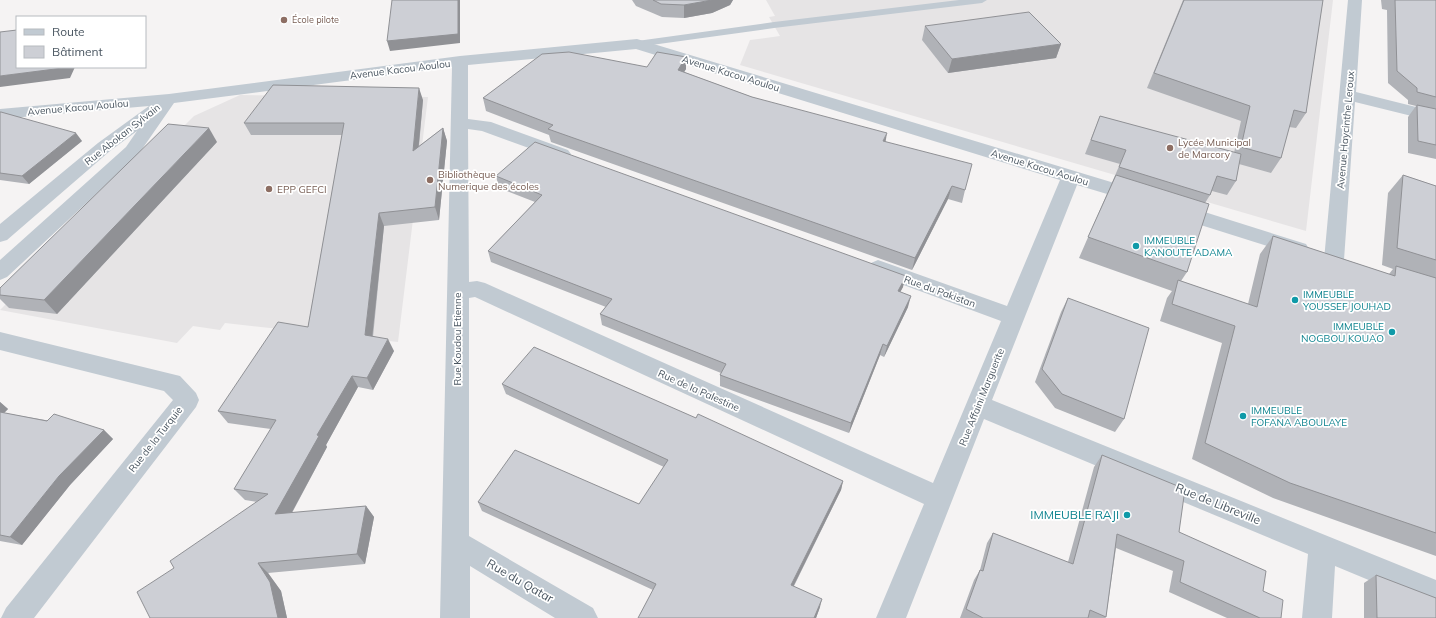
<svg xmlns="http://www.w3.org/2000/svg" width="1436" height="618" font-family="Mulish,sans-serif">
<rect width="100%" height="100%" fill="#f5f3f3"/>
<g fill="#e6e4e5">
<path d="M766,0H1333L1306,231L740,65L750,40L780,36L769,17L775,16Z"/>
<path d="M240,95L428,97L398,342L225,323L220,330L193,326L177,343L0,310L194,116Z"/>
</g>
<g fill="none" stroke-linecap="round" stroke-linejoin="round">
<path fill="#c1cad2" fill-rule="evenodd" d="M959,0H987L982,3L774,28L637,47L632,44L637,41L774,22Z"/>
<g fill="#c1cad2" fill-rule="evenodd">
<path d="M1348,0H1362L1356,92L1436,112V122L1355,102L1344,260L1341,265L1334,267L1327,265L1324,260Z"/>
<path d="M637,39L1144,192L1147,197L1144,202L1137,203L1077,185L992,400L1436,580V608L1335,566L1332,618H1302L1308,554L984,419L906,618H876L924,504L475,297L469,298V536L593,608L598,618H555L470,566V618H440L452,67L174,103L138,155L7,277L0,280V260L126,147L137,131L110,151L7,240L0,242V224L98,143L149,106L0,119V109L169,94L460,56ZM636,49L1060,180L1007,306L878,260L871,263L867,268L871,273L1001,321L933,483L485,283L477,281L469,282L468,129L482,131L562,160L568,158L571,154L568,150L491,122L468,119V65Z"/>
<path d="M1176,203L1306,244L1309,249L1306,254L1299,256L1169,215L1166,210L1169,205Z"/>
<path d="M0,332L180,376L196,393L199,400L196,407L34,618H1L6,608L173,400L164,391L0,350Z"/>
</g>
</g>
<g fill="#b0b2b7">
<path d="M632,0H733L730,5L712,13L684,18L662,17L636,6Z"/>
<path d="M1183,0H1323L1306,113L1296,128L1289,127L1281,158L1271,173L1239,164L1236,181L1227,195L1212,191L1210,195L1205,203L1187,272L1181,281L1248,304L1260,254L1273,236L1389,274L1393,269L1382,265L1388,193L1403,175L1436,186V556L1273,498L1192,459L1222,343L1160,321L1167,298L1172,291L1079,258L1120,164L1085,154L1100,116L1234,153L1241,121L1147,88Z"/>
<path d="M1381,0H1436V159L1408,153V117L1416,106L1408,104V100L1388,83L1387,10L1382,9Z"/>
<path d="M925,26L1061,44L1056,58L948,73L922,40Z"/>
<path d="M686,57V69L684,72L752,97L885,141L965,190L962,203L948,199L912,270L551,142L549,135L486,111L483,98L647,67Z"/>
<path d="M423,100L419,146L443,128L447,141L439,220L384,226L373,337L394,351L373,390L358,387L326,445L327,447L292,513L366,506L374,517L365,564L268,573L281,591L287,618H150L174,568L257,502L245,500L234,489L271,429L228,423L218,411L308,327L342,135H251L244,123Z"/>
<path d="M0,112L82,141L29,184L0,180Z"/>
<path d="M217,142L57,314L9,308L0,299V288Z"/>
<path d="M496,176L903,287L900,292L908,307L884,357L880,355L849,433L720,386V375L721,373L602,325L600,314L606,307L491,262L488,251L535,202L499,188Z"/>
<path d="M1068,298L1124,419L1115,432L1055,408L1035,382L1061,312Z"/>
<path d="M502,384L696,418L843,481L841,490L794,586L820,607L816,618H638L653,590L482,511L478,502L639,504L664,467L506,394Z"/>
<path d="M0,402L8,409L4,413L104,430L113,439L70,485L22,545L0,541Z"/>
<path d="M1102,455L1179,532L1263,591L1281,618H1227L1169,592L1173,571L1116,548L1106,617L1105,618H960L974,580L980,570L987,543L993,533L1068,562L1094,467Z"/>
<path d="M1376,575L1436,618H1364V583Z"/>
</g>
<g fill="#909195">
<path d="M458,0H460V43L390,51L387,41Z"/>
<path d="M712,0H733L730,5L712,13L684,18V5Z"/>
<path d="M1061,44L1056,58L948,73L952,59Z"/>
<path d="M686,57V69L678,82V70Z"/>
<path d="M64,67H75L70,78L0,87V76Z"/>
<path d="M419,88L423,100L417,163L413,151Z"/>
<path d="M209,128L217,142L57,314L44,300Z"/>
<path d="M443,128L447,141L439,220L435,207Z"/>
<path d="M76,133L82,141L29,184L22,176Z"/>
<path d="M887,133L885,145L883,141Z"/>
<path d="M952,186L948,199L912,270L915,258Z"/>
<path d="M379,213L384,226L371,348L365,335Z"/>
<path d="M906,276L903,287L895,302L898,291Z"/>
<path d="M911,296L908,307L884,357L887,346Z"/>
<path d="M388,339L394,351L373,390L367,378Z"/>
<path d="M883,344L880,355L849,433L851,423Z"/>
<path d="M352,376L358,387L326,445L327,447L285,525L275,514L317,435Z"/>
<path d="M0,402L8,409L0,417Z"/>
<path d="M104,430L113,439L70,485L22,545L10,537L59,476Z"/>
<path d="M843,481L841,490L790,593L791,585Z"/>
<path d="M366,506L374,517L365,564L357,554Z"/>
<path d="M258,563L268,573L281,591L287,618H278Z"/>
<path d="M822,599L820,607L816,618H814Z"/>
</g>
<g fill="#cdcfd5" stroke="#909195">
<path d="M392,0H458V34L387,41Z"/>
<path d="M653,0H712L684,5L661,4Z"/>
<path d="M1184,0H1323L1306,113L1294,110L1281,158L1241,147L1250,106L1154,73Z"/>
<path d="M1395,0H1436V97L1417,92V88L1397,71Z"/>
<path d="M1029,12L1061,44L952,59L925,26Z"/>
<path d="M17,30V67H64L63,68L0,76V32Z"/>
<path d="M569,52L647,67L657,52L686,57L678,70L752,97L887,133L883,141L972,164L965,190L952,186L915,258L548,129L553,125L483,98L542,54Z"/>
<path d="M273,85L419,88L413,151L443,128L435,207L379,213L365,335L388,339L367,378L352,376L317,435L319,436L275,514L366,506L357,554L258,563L270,582L278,618H150L137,592L174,568L170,561L268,494L234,489L276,420L218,411L278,322L308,327L344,123H244Z"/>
<path d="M1417,105L1436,109V145L1418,141Z"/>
<path d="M0,112H1L76,133L22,176L0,173Z"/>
<path d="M1100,116L1241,154L1236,181L1217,176L1210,195L1119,167L1126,150L1091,140Z"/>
<path d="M168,124L209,128L44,300L0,295V288Z"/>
<path d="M535,142L906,276L898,291L911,296L887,346L883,344L851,423L720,375L726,364L600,314L612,299L488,251L542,195L496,176Z"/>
<path d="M1116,175L1209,204L1187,272L1088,237Z"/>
<path d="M1403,175L1436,186V260L1397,248Z"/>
<path d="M1273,236L1395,276L1396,266L1436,278V533L1290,483L1205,443L1235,326L1172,304L1178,280L1257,307Z"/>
<path d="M1068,298L1149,328L1124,419L1062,394L1042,369Z"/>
<path d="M534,347L696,418L698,414L843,481L791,585L822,599L814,618H638L656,584L478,502L515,450L639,504L668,460L502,384Z"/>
<path d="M0,412L47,421L54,414L104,430L59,476L10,537L0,535Z"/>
<path d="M1102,455L1185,489L1179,532L1266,571L1263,591L1283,600L1281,618H1260L1180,582L1184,561L1117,534L1106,617L1090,610L1088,618H983L966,609L980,570L983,571L993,533L1073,564Z"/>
<path d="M1376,575L1436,598V618H1377Z"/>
</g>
<g fill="#8d6e63" stroke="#fff" stroke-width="1.5">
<circle cx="284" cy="20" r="4"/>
<circle cx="1170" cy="148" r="4"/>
<circle cx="430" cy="180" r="4"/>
<circle cx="269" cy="189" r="4"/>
</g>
<g fill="#0f9aa8" stroke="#fff" stroke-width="1.5">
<circle cx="1136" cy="246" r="4"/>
<circle cx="1295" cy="300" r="4"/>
<circle cx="1392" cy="332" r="4"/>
<circle cx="1243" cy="416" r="4"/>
<circle cx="1127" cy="515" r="4"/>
</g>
<g text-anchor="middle" stroke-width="3.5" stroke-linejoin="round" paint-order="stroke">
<g font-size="9" fill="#785e54" stroke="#fff" text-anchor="start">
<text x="292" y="23">École pilote</text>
</g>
<g font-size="10" fill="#4a5661" stroke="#fff">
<text transform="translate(400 69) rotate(-7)" y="4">Avenue Kacou Aoulou</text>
<text transform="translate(731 73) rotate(17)" y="4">Avenue Kacou Aoulou</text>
<text transform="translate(78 107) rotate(-5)" y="4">Avenue Kacou Aoulou</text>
<text transform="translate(1345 130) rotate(-85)" y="4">Avenue Haycinthe Leroux</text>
<text transform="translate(122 134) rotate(-38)" y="4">Rue Abokan Sylvain</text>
<text transform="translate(1040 167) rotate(17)" y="4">Avenue Kacou Aoulou</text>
<text transform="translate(940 291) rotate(20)" y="4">Rue du Pakistan</text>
<text transform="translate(457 339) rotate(-90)" y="4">Rue Koudou Etienne</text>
<text transform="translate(699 390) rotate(24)" y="4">Rue de la Palestine</text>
<text transform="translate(981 397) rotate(-68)" y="4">Rue Affaini Marguerite</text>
<text transform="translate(155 439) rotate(-52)" y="4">Rue de la Turquie</text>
</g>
<g font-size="10" fill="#785e54" stroke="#fff" text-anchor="start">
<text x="1178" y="146">Lycée Municipal<tspan x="1178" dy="12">de Marcory</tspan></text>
<text x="438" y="178">Bibliothèque<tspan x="438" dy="12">Numerique des écoles</tspan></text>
<text x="277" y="193">EPP GEFCI</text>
</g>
<g font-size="10" fill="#0d838f" stroke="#fff" text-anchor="start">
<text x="1144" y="244">IMMEUBLE<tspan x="1144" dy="12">KANOUTE ADAMA</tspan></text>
<text x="1303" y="298">IMMEUBLE<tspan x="1303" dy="12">YOUSSEF JOUHAD</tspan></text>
<text x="1384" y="330" text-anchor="end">IMMEUBLE<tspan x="1384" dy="12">NOGBOU KOUAO</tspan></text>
<text x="1251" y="414">IMMEUBLE<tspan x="1251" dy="12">FOFANA ABOULAYE</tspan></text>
</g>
<g font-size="12" fill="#4a5661" stroke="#fff">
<text transform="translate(1218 504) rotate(22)" y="4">Rue de Libreville</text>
<text transform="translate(520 581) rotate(30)" y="4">Rue du Qatar</text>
</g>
<g font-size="12" fill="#0d838f" stroke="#fff" text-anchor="end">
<text x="1119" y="519">IMMEUBLE RAJI</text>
</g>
</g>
<rect x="16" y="16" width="130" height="52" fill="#ffffff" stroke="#b7bbc0"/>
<rect x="24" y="29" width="20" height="6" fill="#c1cad2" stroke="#b7bbc0"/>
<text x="52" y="36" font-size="12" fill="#4a5661">Route</text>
<rect x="24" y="46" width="20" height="12" fill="#cdcfd5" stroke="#b7bbc0"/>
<text x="52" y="56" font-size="12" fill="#4a5661">Bâtiment</text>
</svg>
